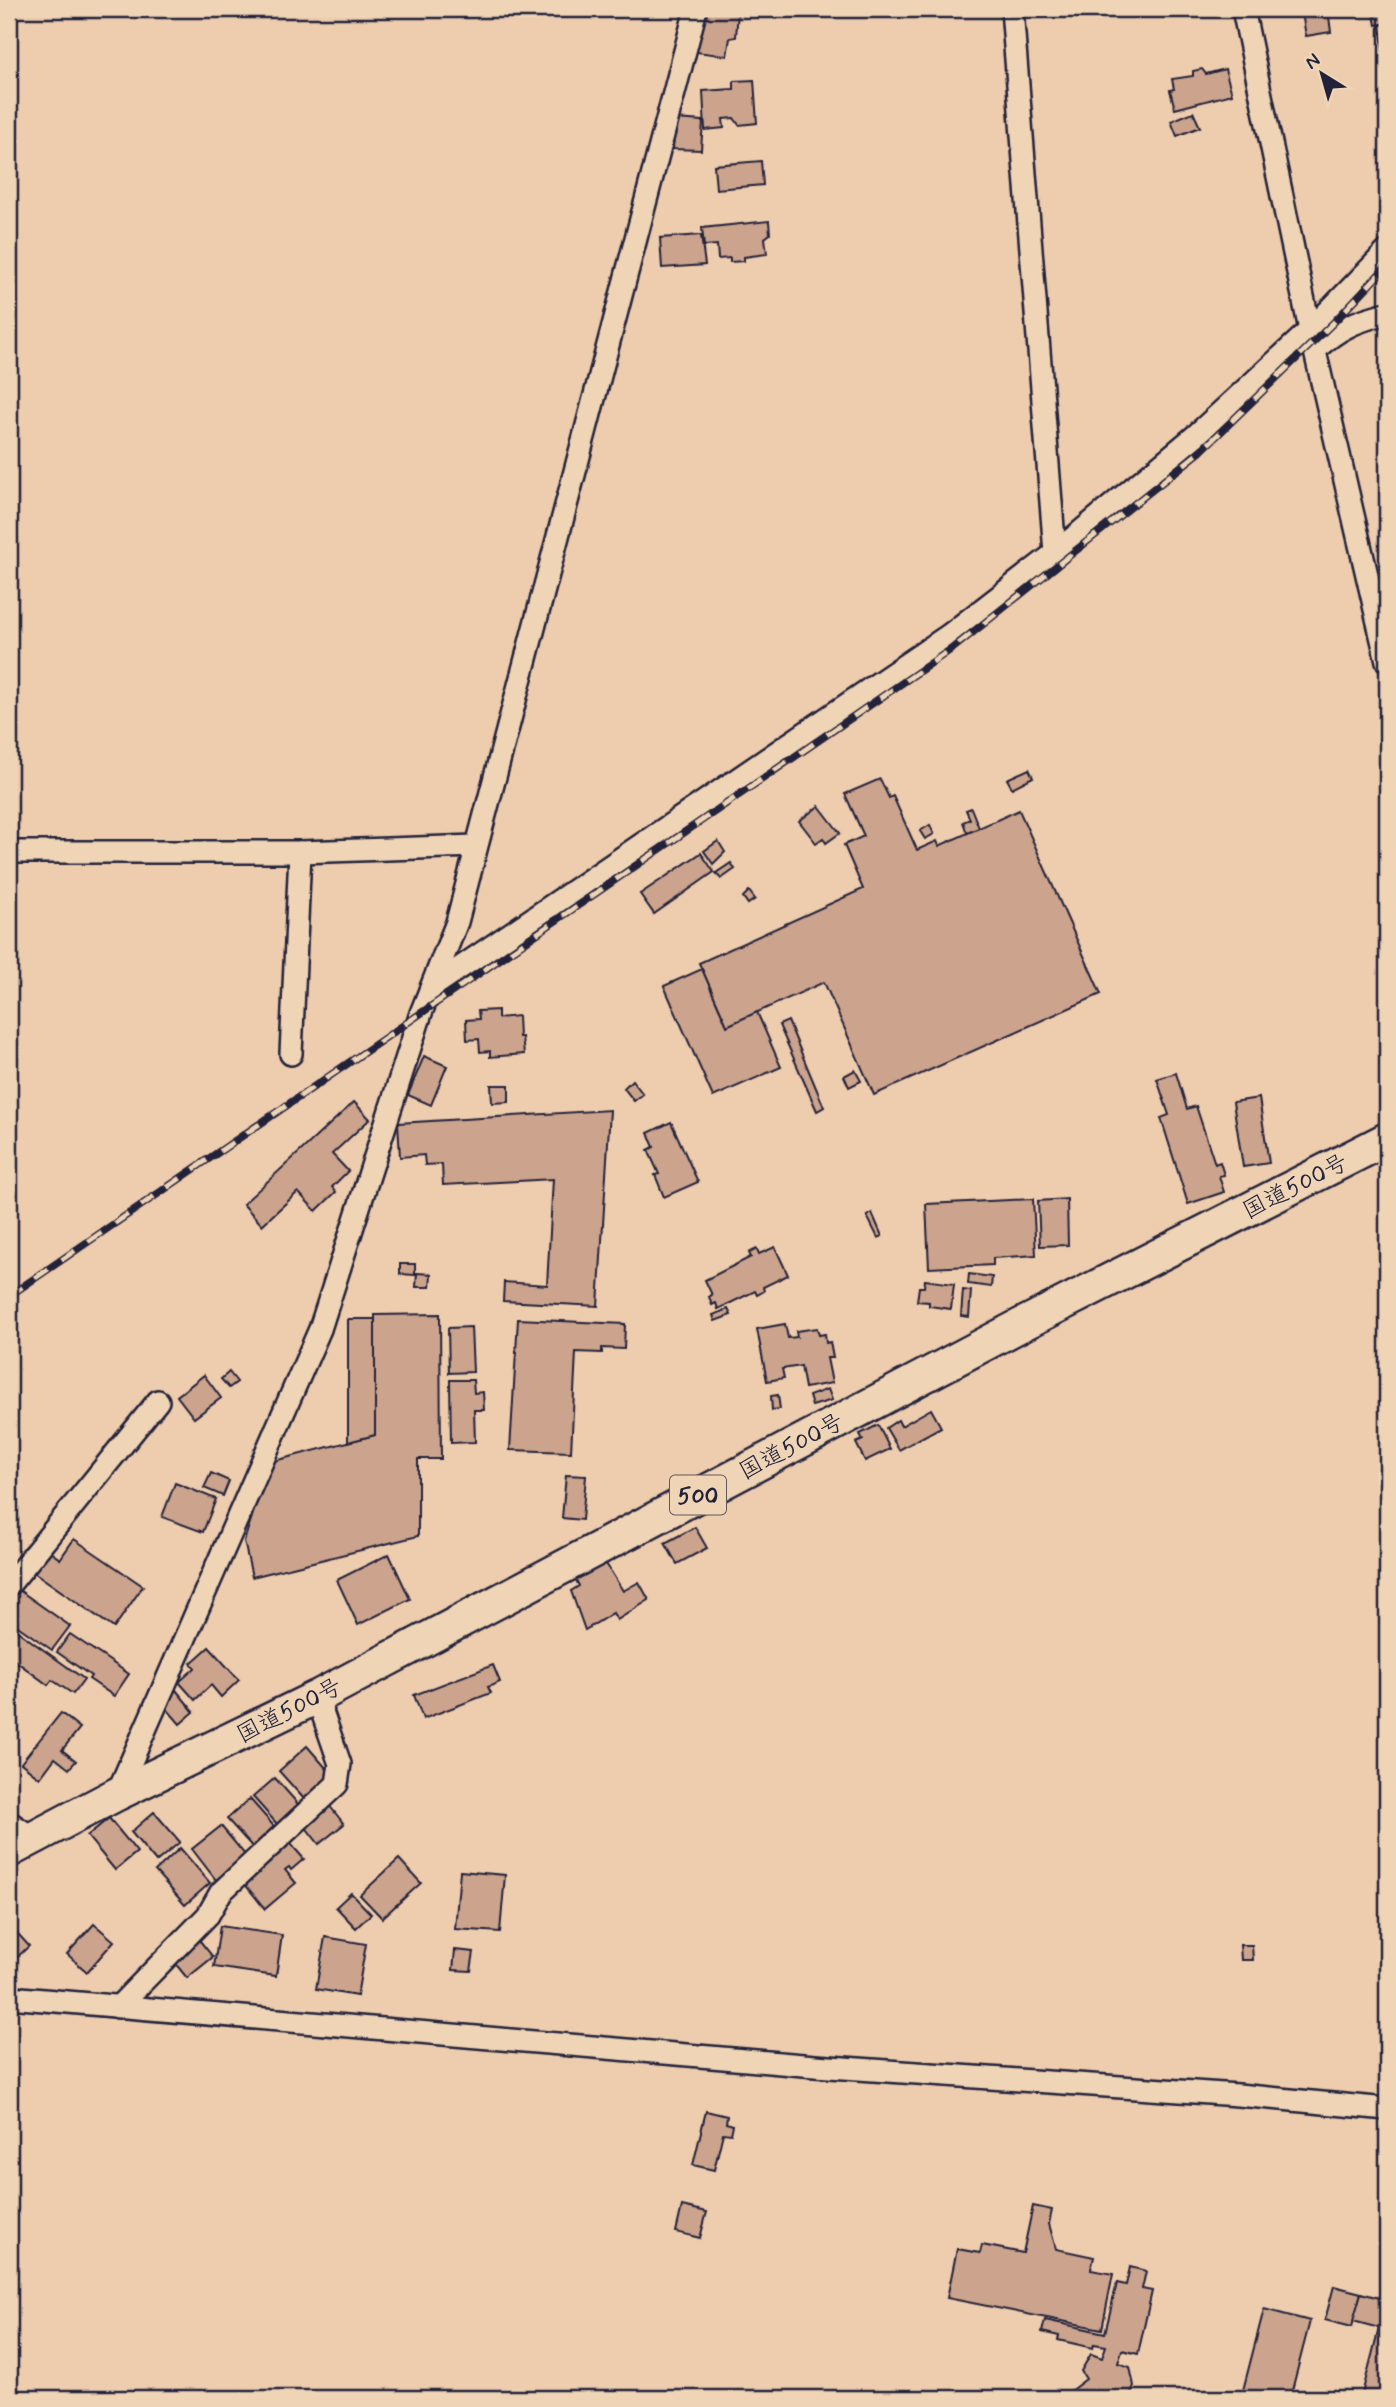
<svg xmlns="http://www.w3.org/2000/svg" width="1396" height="2407" font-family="Mynerve,'Klee One',sans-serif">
<rect width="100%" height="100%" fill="#eeccae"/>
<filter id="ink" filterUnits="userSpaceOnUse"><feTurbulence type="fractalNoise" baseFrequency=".0143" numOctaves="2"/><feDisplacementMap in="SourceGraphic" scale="14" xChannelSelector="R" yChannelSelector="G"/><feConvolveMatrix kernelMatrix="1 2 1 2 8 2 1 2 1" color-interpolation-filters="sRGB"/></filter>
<g filter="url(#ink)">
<g fill="#cca38c" stroke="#22223b" stroke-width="2">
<path d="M706,9L738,11L736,37L730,38L727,56L696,52Z"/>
<path d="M1328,9L1331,32L1306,36L1302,13Z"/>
<path d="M1373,9H1387V23L1376,25Z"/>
<path d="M1380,25H1387V64H1385Z"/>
<path d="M1202,69L1206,74L1225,69L1232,94L1175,109L1170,90L1174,89L1172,79L1193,76V71Z"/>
<path d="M754,80L757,123L739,125L734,118L723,119L724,128L705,130L703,91L734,89V81Z"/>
<path d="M1193,112L1200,127L1177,136L1171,121Z"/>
<path d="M675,119L703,121L701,150L673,149Z"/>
<path d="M761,161L763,185L716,189L714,165Z"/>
<path d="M769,221L770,234L765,238L767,254L744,257V261L730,262V258L718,259L717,245L704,246L702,228Z"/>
<path d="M701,235L705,265L662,268L660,238Z"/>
<path d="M1029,769L1033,777L1012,788L1007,779Z"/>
<path d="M880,779L889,798L893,796L917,850L937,841L939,846L1019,810L1101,994L874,1095L824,982L727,1026L699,963L863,889L844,845L864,836L845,794Z"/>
<path d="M819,806L840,833L826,843L823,838L816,843L799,821Z"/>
<path d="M971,808L979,828L967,833L963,822L970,819L966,810Z"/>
<path d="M930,825L934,834L925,839L920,831Z"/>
<path d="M718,841L725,852L713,864L704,851Z"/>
<path d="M701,853L714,872L654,914L640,894Z"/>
<path d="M731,863L735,869L721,879L716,873Z"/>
<path d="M749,891L755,899L748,904L743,897Z"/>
<path d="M702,969L727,1026L757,1012L781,1067L713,1097L664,986Z"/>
<path d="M498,1010V1018L518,1016L519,1037H522L524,1054L490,1057V1051L480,1052L479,1039L467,1040L466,1020L479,1019L478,1011Z"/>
<path d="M788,1021L824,1107L817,1111L779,1025Z"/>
<path d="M424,1056L447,1066L431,1105L408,1095Z"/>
<path d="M855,1070L861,1081L849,1087L844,1076Z"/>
<path d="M1176,1073L1187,1109L1196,1106L1215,1164L1220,1162L1224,1175L1219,1176L1224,1192L1188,1204L1161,1118L1169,1115L1157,1079Z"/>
<path d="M632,1080L643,1094L634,1101L624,1088Z"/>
<path d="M491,1085H509V1102L492,1103Z"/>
<path d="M1259,1098L1269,1163L1243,1167L1233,1102Z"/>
<path d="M354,1102L370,1119L332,1154L348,1171L332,1187L336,1192L316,1211L298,1192L262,1225L243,1204Z"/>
<path d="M610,1110L598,1306L503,1301L504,1282L547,1285L553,1179L443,1185L442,1164L425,1165L424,1155L400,1157L398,1123Z"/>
<path d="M671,1122L698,1182L664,1197L655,1175L659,1174L648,1150L654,1147L648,1133Z"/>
<path d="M1033,1199L1036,1255L993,1258V1265L929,1268L926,1204Z"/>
<path d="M1067,1199L1068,1245L1040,1246L1038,1201Z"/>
<path d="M872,1213L882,1236L878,1238L867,1216Z"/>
<path d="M775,1247L788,1275L763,1287L764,1291L757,1295L755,1291L718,1309L716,1303L712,1305L709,1297L712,1295L705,1280L751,1257L749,1253L757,1249L759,1254Z"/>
<path d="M400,1264H415V1275L400,1274Z"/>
<path d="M417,1273L431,1274L430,1287H416Z"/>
<path d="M969,1274L992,1277L991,1287L968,1284Z"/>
<path d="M925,1280L954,1284L951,1309L929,1306V1302L917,1301L919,1287H924Z"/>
<path d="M963,1290L971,1291L969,1317L961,1316Z"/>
<path d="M728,1309L731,1315L715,1321L713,1315Z"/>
<path d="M440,1314L441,1459H418V1536L252,1577L244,1541L270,1462L375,1435V1315Z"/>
<path d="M348,1319H375V1435L348,1442Z"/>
<path d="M518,1319L625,1324L624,1349L602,1348V1353L576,1352L571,1452L510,1450Z"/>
<path d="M785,1324L788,1338L797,1337L796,1331L817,1328L819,1335L825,1334L826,1343L830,1342L833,1358H827L832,1383L805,1388L801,1366L782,1369L784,1378L767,1381L757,1329Z"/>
<path d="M471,1327L473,1372L449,1373L448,1328Z"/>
<path d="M229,1372L237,1382L229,1388L221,1379Z"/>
<path d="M204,1375L221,1398L194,1418L177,1396Z"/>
<path d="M450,1380H473L474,1393L483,1392L484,1410H474L475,1442L451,1443Z"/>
<path d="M828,1389L832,1400L812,1406L809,1396Z"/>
<path d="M778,1395L780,1409L772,1410L771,1396Z"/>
<path d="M931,1409L941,1427L899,1450L886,1428L898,1420L901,1426Z"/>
<path d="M878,1425L890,1449L865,1461L856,1443L863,1440L860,1434Z"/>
<path d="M211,1473L229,1481L223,1496L204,1488Z"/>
<path d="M566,1475L586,1476L582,1520L562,1518Z"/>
<path d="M175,1483L216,1499L203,1532L162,1517Z"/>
<path d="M695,1527L707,1548L677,1564L665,1543Z"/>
<path d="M74,1539L143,1586L114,1628L28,1568L43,1547L60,1559Z"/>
<path d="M389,1554L410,1599L358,1625L337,1580Z"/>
<path d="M605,1562L623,1591L639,1582L649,1600L617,1620L613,1613L585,1630L571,1591L579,1586L576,1580Z"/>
<path d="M16,1588L70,1626L52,1650L9,1620V1598Z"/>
<path d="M9,1625L84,1679L73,1694L52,1680L48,1685L9,1656Z"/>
<path d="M70,1634L129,1674L114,1696L89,1679L91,1676L57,1652Z"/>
<path d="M209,1647L239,1680L221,1697L211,1685L195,1700L179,1682L195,1668L191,1663Z"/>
<path d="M493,1665L500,1682L488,1687L491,1693L423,1719L414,1695Z"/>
<path d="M176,1690L194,1712L180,1724L161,1702Z"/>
<path d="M61,1713L80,1728L62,1750L76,1761L69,1769L55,1758L40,1778L21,1763Z"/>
<path d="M307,1746L333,1776L305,1800L279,1771Z"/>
<path d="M275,1778L299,1805L277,1824L253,1797Z"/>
<path d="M250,1799L279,1832L257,1852L227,1819Z"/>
<path d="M329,1805L344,1824L319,1844L304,1825Z"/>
<path d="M154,1812L180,1842L156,1862L131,1832Z"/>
<path d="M109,1818L137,1852L115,1870L87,1836Z"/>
<path d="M221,1826L246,1856L216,1880L192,1849Z"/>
<path d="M290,1843L304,1859L291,1870L289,1867L285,1870L296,1883L265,1909L243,1882Z"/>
<path d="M180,1848L210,1883L185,1905L155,1871Z"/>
<path d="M399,1859L421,1883L382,1918L360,1895Z"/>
<path d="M460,1871L505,1875L500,1932L455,1929Z"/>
<path d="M351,1893L371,1914L356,1928L336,1907Z"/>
<path d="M9,1924L29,1946L9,1965Z"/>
<path d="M94,1924L114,1941L87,1972L67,1954Z"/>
<path d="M220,1926L282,1935L276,1976L214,1967Z"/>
<path d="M196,1936L213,1957L187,1978L170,1957Z"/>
<path d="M325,1937L366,1944L357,1996L316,1989Z"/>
<path d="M1240,1945H1252L1253,1960H1241Z"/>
<path d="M455,1950L474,1952L471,1971L453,1970Z"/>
<path d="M706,2111L727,2116L726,2123L733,2125L731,2134L723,2133L714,2170L693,2165Z"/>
<path d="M682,2206L707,2212L700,2238L676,2232Z"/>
<path d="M1033,2206L1052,2210L1049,2224L1056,2249L1094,2257L1091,2270L1113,2274L1102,2329L947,2298L957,2249L980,2253L982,2245L1023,2253Z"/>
<path d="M1130,2267L1146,2271L1142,2289L1152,2291L1138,2354L1122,2350L1118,2363L1130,2367L1134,2386L1130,2395L1126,2398H1061L1086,2379L1081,2371L1091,2354L1102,2358L1106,2346L1094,2344L1093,2348L1058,2340L1059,2336L1042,2332L1045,2320L1105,2333L1117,2283L1126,2285Z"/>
<path d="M1334,2286L1361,2293L1352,2327L1325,2320Z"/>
<path d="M1361,2293L1387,2300L1379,2328L1353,2321Z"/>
<path d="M1387,2298V2398H1361L1379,2328Z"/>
<path d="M1264,2309L1310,2321L1290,2398H1241Z"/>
</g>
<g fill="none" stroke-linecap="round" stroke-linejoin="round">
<defs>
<g id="minor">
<path d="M1012,9L1055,553"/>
<path d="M1243,9L1310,330L1387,661"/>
<path d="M1315,350C1338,328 1356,321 1387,313"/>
<path d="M9,852H300L476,846"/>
<path d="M432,987L949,635L1055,553L1195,436L1310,330L1387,251"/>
<path d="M291,1054L300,852"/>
<path d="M9,1585L158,1401"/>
<path d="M117,1794L320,1329L421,1013L457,922L696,9"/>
<path d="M9,1822L34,1839"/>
<path d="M9,1997L815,2066L1238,2095L1387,2109"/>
<path d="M118,2007L208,1915L221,1892L337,1784L340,1764L317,1697"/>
</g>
<path id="highway" d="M9,1851L117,1794L317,1697L1021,1325L1387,1139"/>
</defs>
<use href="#minor" stroke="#22223b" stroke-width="26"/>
<use href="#highway" stroke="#22223b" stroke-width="37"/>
<use href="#minor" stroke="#efd4b6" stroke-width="21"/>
<use href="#highway" stroke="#efd4b6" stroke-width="32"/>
<defs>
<path id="rail" d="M9,1296L953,648L1201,451L1334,322L1387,266"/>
</defs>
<use href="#rail" stroke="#22223b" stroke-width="8"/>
<use href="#rail" stroke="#efd4b6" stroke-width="5" stroke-dasharray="16" stroke-linecap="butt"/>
</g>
</g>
<g text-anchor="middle" stroke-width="5" stroke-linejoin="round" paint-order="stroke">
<rect fill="#efd4b6" stroke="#605760" stroke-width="2" x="670" y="1475.5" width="56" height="39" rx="5"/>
<g font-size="23" font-weight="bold" fill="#22223b">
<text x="698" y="1503">500</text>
</g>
<g font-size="24" fill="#22223b" stroke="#efd4b6">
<text transform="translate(1295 1186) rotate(-27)" y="8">国道500号</text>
<text transform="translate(791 1446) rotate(-28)" y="8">国道500号</text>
<text transform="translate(289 1710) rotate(-27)" y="8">国道500号</text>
</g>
</g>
<rect width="1396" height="2407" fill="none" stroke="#efd4b6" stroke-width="35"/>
<rect x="18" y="18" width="1361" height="2372" fill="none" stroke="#22223b" stroke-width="2.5" filter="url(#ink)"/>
<g transform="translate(1322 74) rotate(323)" stroke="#efd4b6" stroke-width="5" paint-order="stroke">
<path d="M0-5L12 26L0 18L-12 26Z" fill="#22223b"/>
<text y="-10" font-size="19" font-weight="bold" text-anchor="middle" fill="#22223b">N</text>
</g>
</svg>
